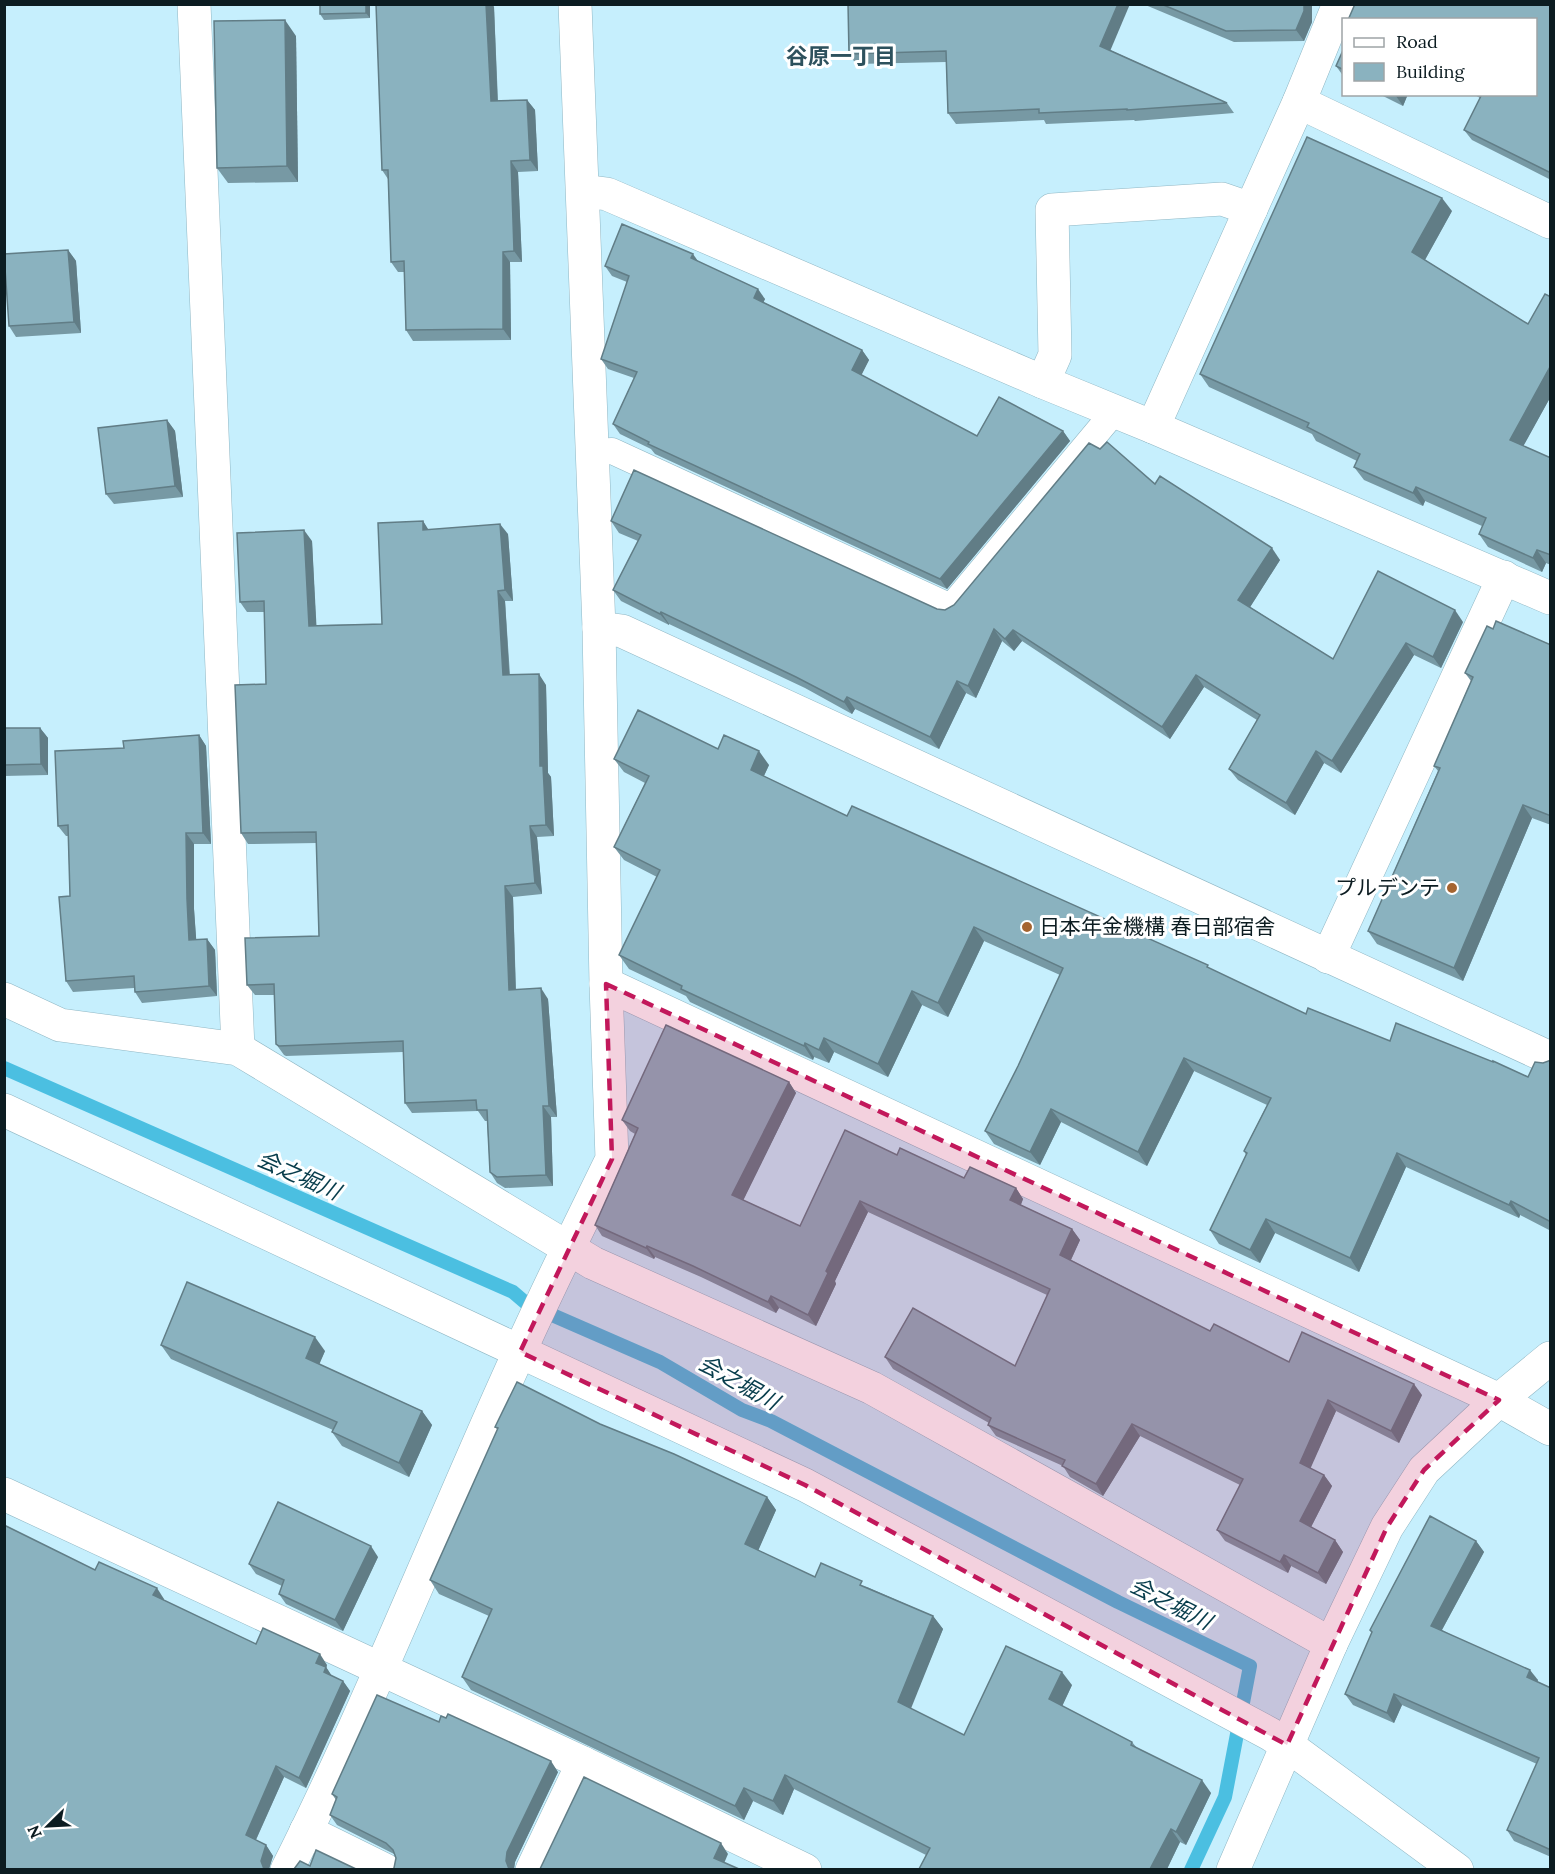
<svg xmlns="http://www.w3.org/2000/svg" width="1555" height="1874" font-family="Lora,'Noto Sans JP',serif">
<rect width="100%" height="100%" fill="#c6effd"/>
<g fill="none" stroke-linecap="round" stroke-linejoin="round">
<path stroke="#4bbfe1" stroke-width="14" d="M4,1068L513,1292L527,1304L660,1362L742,1410L771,1421L1118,1602L1250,1666L1225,1797L1191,1870"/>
<defs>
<path id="lane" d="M593,452L612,451L951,607L1114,412"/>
<g id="street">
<path d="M194,4L238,1049"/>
<path d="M1299,102L1550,222"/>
<path d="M583,191L607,194L1043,382L1153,427L1550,598"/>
<path d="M1043,382L1055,355L1052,210L1222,199L1251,209"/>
<path d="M1153,427L1299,102L1339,4"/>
<path d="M599,628L622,631L1550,1058"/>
<path d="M1328,957L1504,577"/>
<path d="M606,984L1499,1400L1550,1429"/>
<path d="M4,999L60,1025L238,1049L593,1263L872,1388L1331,1644"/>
<path d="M4,1494L583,1763L805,1870"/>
<path d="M306,1831L385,1870"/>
<path d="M287,1870C389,1667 468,1453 568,1249"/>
<path d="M532,1870L583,1763"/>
</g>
<g id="secondary">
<path d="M4,1110L805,1485L1270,1734L1287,1745L1457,1870"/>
<path d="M568,1249L612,1159L606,984L599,628L575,4"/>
<path d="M1233,1870L1331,1644L1387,1527L1424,1470L1499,1400L1550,1358"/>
</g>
</defs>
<use href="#lane" stroke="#90b7c4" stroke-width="27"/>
<use href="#street" stroke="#90b7c4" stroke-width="34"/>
<use href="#secondary" stroke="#90b7c4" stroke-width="34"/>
<use href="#lane" stroke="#fff" stroke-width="26"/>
<use href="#street" stroke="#fff" stroke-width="33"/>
<use href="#secondary" stroke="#fff" stroke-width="33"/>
</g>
<g fill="#7799a4">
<path d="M320,4H370V18L324,20L320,14Z"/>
<path d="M376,4H492L494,7L498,101L527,100L535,110L538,171L518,172L522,262H510L511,340L413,341L406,330L404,272H398L391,262L388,179L382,170Z"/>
<path d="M848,4L1110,50L1227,103L1234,113L1135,121L1134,120L1046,124L1044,120L956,124L948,113L946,62L856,64L849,54Z"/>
<path d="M1143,4H1312V22L1304,41L1234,42Z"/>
<path d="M1551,4V180L1472,140L1464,130L1480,98L1473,94H1536Z"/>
<path d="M296,36L298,182L228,183L217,168Z"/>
<path d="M1344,48V77L1336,66Z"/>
<path d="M1379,94H1408L1403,106Z"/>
<path d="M1452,211L1425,260L1528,324L1551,297V396L1523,446L1551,458V565L1546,563L1542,572L1488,547L1479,534L1482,526L1425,501L1423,506L1364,480L1354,467L1357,461L1316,441L1312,434L1209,387L1200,374Z"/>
<path d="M68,250L76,261L81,333L16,337L9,326Z"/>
<path d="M699,262L765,299L763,302L862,350L869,360L861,375L977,436L1063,431L1070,441L947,589L655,454L651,449L620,434L613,424L634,378L608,369L601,359L627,282L612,276L605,266Z"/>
<path d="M167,420L175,431L183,497L114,504L106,494Z"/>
<path d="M1155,484L1280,560L1250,607L1333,659L1463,622L1441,668L1414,655L1341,773L1324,763L1295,815L1238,780L1229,769L1257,720L1204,687L1170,739L1022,641L1014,651L1002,641L976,698L966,693L939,749L855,709L852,714L805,688L669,624V625L621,601L613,590L638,541L619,533L611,521L937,609L945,610Z"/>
<path d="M423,521L428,530L508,534L513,601H505L510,675L546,685L548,773L551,777L554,836L537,837L542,894L513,897L516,990L548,999L557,1117H551L553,1186L505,1188L497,1183L490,1172L487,1121H485L478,1111L412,1113L405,1103L403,1052L286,1056L284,1055L276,1044L275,995H255L247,985L319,936L317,843L248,844L241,833L266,684L265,612H247L240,602L312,541L316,625L382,624Z"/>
<path d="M1493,629L1551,645V825L1532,818L1463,981L1377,944L1368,931L1438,771L1434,766L1471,681L1465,673Z"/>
<path d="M4,728H40L48,738V775L4,776Z"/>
<path d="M199,735L206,746L211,844H194V909L196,939H207L215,950L217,996L142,1003L135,992L134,988L73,992L66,981L70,896L68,836H66L58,826L124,748Z"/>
<path d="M718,749L769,765L764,776L847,816L1211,969L1306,1014L1390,1041L1528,1077L1543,1063L1551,1060V1231L1520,1215L1519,1218L1406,1167L1359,1272L1275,1233L1260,1263L1219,1244L1210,1230L1246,1155L1244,1151L1267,1105L1194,1071L1147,1166L1061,1122L1040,1165L994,1144L985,1131L1018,1066L1060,975L984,941L948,1017L922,1005L888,1077L834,1052L829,1063L814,1057L813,1060L690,1002L686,996L629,969L619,955L657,877L624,860L614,847L645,783L624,772L614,759Z"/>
<path d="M789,1082L796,1093L743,1200L800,1226L897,1155L964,1178L1016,1188L1023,1199L1021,1205L1072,1229L1080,1240L1071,1260L1210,1331L1289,1362L1422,1395L1399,1443L1336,1411L1310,1468L1324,1475L1332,1486L1311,1527L1335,1540L1343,1552L1326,1584L1291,1566L1288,1573L1225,1541L1217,1530L1240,1485L1140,1436L1103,1496L1070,1477L1063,1466L996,1436L988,1425L989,1423L893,1369L885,1357L1015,1366L1047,1295L868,1212L835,1281L836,1284L816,1326L779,1308L776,1313L701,1277L655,1257L654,1259L602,1236L595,1225L635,1134L630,1131L622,1120Z"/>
<path d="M161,1345L325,1351L319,1364L422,1411L432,1425L409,1477L342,1446L332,1432L333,1430L171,1359Z"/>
<path d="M600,1424L767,1497L776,1510L758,1550L815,1577L867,1587L933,1616L943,1629L910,1708L964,1735L1072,1685L1062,1706L1132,1742L1137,1748L1211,1793L1186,1845L1180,1842L1167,1869H919L926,1855L794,1789L783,1815L753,1801L744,1820L471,1690L462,1677L489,1616L439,1594L430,1580L498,1430L495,1427Z"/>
<path d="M1476,1541L1484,1552L1442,1630L1538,1680L1537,1682L1551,1688V1857L1514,1841L1507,1830L1537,1764L1402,1705L1394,1723L1353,1705L1345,1694L1372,1633L1370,1630Z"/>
<path d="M378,1557L343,1631L286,1604L279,1594L282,1586L256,1574L249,1564Z"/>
<path d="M95,1570L164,1599L163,1600L256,1644L327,1665L326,1667L332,1676L343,1681L350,1691L306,1788L284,1777L256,1840L266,1845L273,1856L269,1869H4Z"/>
<path d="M558,1772L515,1862L514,1869H393L394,1868L396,1858L394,1854L337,1825L330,1815L336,1800L332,1794Z"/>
</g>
<g fill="#617d86">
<path d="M366,4H370V18L366,13Z"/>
<path d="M486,4H492L494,7L498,112L491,101Z"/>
<path d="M1118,4H1130L1108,56L1100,46Z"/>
<path d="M1304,4H1312V22L1304,41L1296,30Z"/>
<path d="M285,20L296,36L298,182L287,166Z"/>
<path d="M1396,94H1408L1403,106L1396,96Z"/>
<path d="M527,100L535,110L538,171L530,160Z"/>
<path d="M511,161L518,172L522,262L514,251Z"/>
<path d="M1442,198L1452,211L1422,265L1412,252Z"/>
<path d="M68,250L76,261L81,333L74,322Z"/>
<path d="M503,252L510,262L511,340L503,329Z"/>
<path d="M693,254L700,264L691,258Z"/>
<path d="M758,289L765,299L761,308L754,298Z"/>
<path d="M862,350L869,360L859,380L852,370Z"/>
<path d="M1551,365V396L1519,454L1510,440Z"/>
<path d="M167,420L175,431L183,497L175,486Z"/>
<path d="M1063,431L1070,441L947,589L940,579Z"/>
<path d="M1416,487L1425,501L1423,506L1413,493Z"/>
<path d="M423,521L430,532L423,530Z"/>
<path d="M500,524L508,534L513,601L505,590Z"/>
<path d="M304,530L312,541L317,636L309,626Z"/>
<path d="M1272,548L1280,560L1247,612L1238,600Z"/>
<path d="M1537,550L1546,563L1542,572L1533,558Z"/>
<path d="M498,591L505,601L510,686L503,675Z"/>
<path d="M1455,610L1463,622L1441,668L1433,657Z"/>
<path d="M661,612L669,624V625L660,614Z"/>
<path d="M994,629L1002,641L976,698L968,686Z"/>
<path d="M1013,630L1022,641L1014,651L1005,639Z"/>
<path d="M1406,643L1414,655L1341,773L1332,761Z"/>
<path d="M539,674L546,685L548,773L551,777L554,836L546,825L540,766Z"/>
<path d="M1196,675L1204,687L1170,739L1162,727Z"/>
<path d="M957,681L966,693L939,749L930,737Z"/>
<path d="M847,697L855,709L852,714L844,702Z"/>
<path d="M40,728L48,738V775L41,764Z"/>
<path d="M199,735L206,746L211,844L203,833Z"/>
<path d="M759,751L769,765L760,784L751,770Z"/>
<path d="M1316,751L1324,763L1295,815L1286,803Z"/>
<path d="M1523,805L1532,818L1463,981L1454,968Z"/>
<path d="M530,826L537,837L542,894L535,883Z"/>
<path d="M186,833L194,844V909L197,950L189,940L187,899Z"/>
<path d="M505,886L513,897L516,1001L509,990Z"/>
<path d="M974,927L984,941L948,1017L938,1003Z"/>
<path d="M207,939L215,950L217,996L209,986Z"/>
<path d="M541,988L548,999L557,1117L549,1106Z"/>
<path d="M912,991L922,1005L888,1077L878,1064Z"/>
<path d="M824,1038L834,1052L829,1063L819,1050Z"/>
<path d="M805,1043L814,1057L813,1060L804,1046Z"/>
<path d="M1184,1058L1194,1071L1147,1166L1138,1152Z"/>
<path d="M789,1082L796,1093L740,1207L732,1195Z"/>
<path d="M543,1106L551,1117L553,1186L546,1175Z"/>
<path d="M1051,1109L1061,1122L1040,1165L1030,1152Z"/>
<path d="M1397,1153L1406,1167L1359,1272L1350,1258Z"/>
<path d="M1016,1188L1023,1199L1018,1211L1010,1200Z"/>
<path d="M860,1201L868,1212L835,1281L836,1284L816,1326L808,1315L826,1271Z"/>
<path d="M1511,1201L1520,1215L1519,1218L1509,1205Z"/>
<path d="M1266,1219L1275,1233L1260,1263L1250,1250Z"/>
<path d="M1072,1229L1080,1240L1068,1266L1060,1255Z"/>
<path d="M647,1246L655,1257L654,1259L646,1248Z"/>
<path d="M771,1296L779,1308L776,1313L768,1302Z"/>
<path d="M315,1337L325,1351L316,1372L306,1358Z"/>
<path d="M1414,1384L1422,1395L1399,1443L1391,1431Z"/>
<path d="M1328,1400L1336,1411L1308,1474L1300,1463Z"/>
<path d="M422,1411L432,1425L409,1477L399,1463Z"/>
<path d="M1132,1424L1140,1436L1103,1496L1096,1484Z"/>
<path d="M1324,1475L1332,1486L1308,1533L1300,1521Z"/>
<path d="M767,1497L776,1510L755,1558L745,1544Z"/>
<path d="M1335,1540L1343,1552L1326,1584L1318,1573Z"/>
<path d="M1476,1541L1484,1552L1438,1637L1431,1626Z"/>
<path d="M371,1546L378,1557L343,1631L335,1620Z"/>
<path d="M1284,1555L1291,1566L1288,1573L1280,1562Z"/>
<path d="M157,1588L164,1599L161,1606L153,1595Z"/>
<path d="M933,1616L943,1629L908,1716L898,1702Z"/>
<path d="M320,1654L327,1665L323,1673L316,1663Z"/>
<path d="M326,1667L333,1678L324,1672Z"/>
<path d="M1530,1670L1538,1680L1534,1688L1527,1677Z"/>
<path d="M1062,1672L1072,1685L1059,1713L1049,1699Z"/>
<path d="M343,1681L350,1691L306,1788L299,1778Z"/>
<path d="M1394,1694L1402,1705L1394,1723L1387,1713Z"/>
<path d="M551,1761L558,1772L515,1862L514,1869H509L506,1861L507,1852Z"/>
<path d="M276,1766L284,1777L253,1846L246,1835Z"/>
<path d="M785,1775L794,1789L783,1815L773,1801Z"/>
<path d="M1202,1780L1211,1793L1186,1845L1176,1832Z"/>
<path d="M744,1788L753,1801L744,1820L735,1806Z"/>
<path d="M1171,1829L1180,1842L1167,1869H1150Z"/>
<path d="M721,1843L728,1854L722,1868L714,1858Z"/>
<path d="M266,1845L273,1856L269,1869H264L261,1861Z"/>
</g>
<g fill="#8ab2bf" stroke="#617d86" stroke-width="1.5">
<path d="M320,4H366V13L320,14Z"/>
<path d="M376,4H486L491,101L527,100L530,160L511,161L514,251L503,252V329L406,330L404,261L391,262L388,170H382Z"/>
<path d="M848,4H1118L1100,46L1227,103L1127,110V109L1039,113V109L948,113L946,51L849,54Z"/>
<path d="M1161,4H1304V11L1296,30L1226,31Z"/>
<path d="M1355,4H1551V173L1464,130L1482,94H1536V20H1348Z"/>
<path d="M285,20L287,166L217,168L214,21Z"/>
<path d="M1344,48V70L1336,66Z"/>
<path d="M1307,137L1442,198L1412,252L1528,324L1545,294L1551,297V365L1510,440L1551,458V555L1537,550L1533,558L1479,534L1486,518L1416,487L1413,493L1354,467L1360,454L1307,427L1309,423L1200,374Z"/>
<path d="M622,224L693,254L691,258L758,289L754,298L862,350L852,370L977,436L999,397L1063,431L940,579L648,444L649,442L613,424L637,372L601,359L629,276L605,266Z"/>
<path d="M68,250L74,322L9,326L4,254Z"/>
<path d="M167,420L175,486L106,494L98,428Z"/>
<path d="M1107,442L1155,484L1160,476L1272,548L1238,600L1333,659L1378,571L1455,610L1433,657L1406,643L1332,761L1316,751L1286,803L1229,769L1260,715L1196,675L1162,727L1013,630L1005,639L994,629L968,686L957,681L930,737L847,697L844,702L796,677L661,612L660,614L613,590L641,535L611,521L634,470L937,609L945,610L954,605L1089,443L1100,449Z"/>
<path d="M423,521V530L500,524L505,590L498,591L503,675L539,674L540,766H543L546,825L530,826L535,883L505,886L509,990L541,988L549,1106H543L546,1175L497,1177L490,1172L487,1110H477L476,1100L405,1103L403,1041L279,1046L276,1044L274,984L247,985L245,938L319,936L316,832L241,833L235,685L266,684L264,601L240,602L237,533L304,530L309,626L382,624L378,523Z"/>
<path d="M1496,621L1551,645V816L1523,805L1454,968L1368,931L1440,768L1434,766L1473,677L1465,673L1487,626L1493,629Z"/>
<path d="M638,710L718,749L724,735L759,751L751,770L847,816L852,806L1208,965L1207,967L1306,1014L1308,1008L1390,1041L1396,1023L1493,1062V1061L1528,1077L1535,1062L1543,1063L1551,1060V1222L1511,1201L1509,1205L1397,1153L1350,1258L1266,1219L1250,1250L1210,1230L1247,1153L1244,1151L1271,1098L1184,1058L1138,1152L1051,1109L1030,1152L985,1131L1018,1066L1063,968L974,927L938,1003L912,991L878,1064L824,1038L819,1050L805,1043L804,1046L681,989L682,986L619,955L660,870L614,847L649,776L614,759Z"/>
<path d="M4,728H40L41,764L4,765Z"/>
<path d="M199,735L203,833H186L187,899L189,940L207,939L209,986L135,992L134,976L66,981L59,897L70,896L68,825L58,826L55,751L124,748L123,741Z"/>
<path d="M666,1025L789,1082L732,1195L800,1226L845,1130L897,1155L900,1148L964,1178L970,1167L1016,1188L1010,1200L1072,1229L1060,1255L1210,1331L1214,1324L1289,1362L1302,1332L1414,1384L1391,1431L1328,1400L1300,1463L1324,1475L1300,1521L1335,1540L1318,1573L1284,1555L1280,1562L1217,1530L1243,1479L1132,1424L1096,1484L1062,1466L1065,1460L988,1425L991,1418L885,1357L913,1308L1015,1366L1050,1289L860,1201L826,1271L828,1273L808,1315L771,1296L768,1302L693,1266L647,1246L646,1248L595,1225L638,1128L622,1120Z"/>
<path d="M187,1282L315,1337L306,1358L422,1411L399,1463L332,1432L337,1422L161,1345Z"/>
<path d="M517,1382L600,1424L674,1454L767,1497L745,1544L815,1577L821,1563L862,1581L860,1585L933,1616L898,1702L964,1735L1006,1646L1062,1672L1049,1699L1132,1742L1131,1745L1202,1780L1176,1832L1171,1829L1150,1869H919L930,1848L785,1775L773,1801L744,1788L735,1806L462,1677L492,1609L430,1580L498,1428L495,1427Z"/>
<path d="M278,1502L371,1546L335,1620L279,1594L284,1580L249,1564Z"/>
<path d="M1430,1516L1476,1541L1431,1626L1530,1670L1527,1677L1551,1688V1850L1507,1830L1539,1758L1394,1694L1387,1713L1345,1694L1372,1632L1370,1630Z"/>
<path d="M4,1525L95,1570L99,1562L157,1588L153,1595L256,1644L263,1628L320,1654L316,1663L326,1667L324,1672L343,1681L299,1778L276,1766L246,1835L266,1845L261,1861L264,1869H4Z"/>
<path d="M377,1695L439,1722L441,1716L446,1718L448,1714L551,1761L507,1852L506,1861L509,1869H393L394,1868L396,1858L393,1850L386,1843L330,1815L337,1797L332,1794Z"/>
<path d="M584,1777L721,1843L714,1858L739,1869H540Z"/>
<path d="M316,1850L356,1869H294L300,1861L310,1866Z"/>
</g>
<path fill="#c2185b" fill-opacity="0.2" stroke="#c2185b" stroke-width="4.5" stroke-dasharray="12 8" stroke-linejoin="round" d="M606,984L1499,1400L1424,1470L1387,1527L1287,1745L805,1485L520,1352L612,1159Z"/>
<g fill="#a56430" stroke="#fff" stroke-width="2">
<circle cx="1452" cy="888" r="6"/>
<circle cx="1027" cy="927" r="6"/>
</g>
<g text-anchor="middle" stroke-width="6" stroke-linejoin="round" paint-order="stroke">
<g font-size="21" fill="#0c1c21" stroke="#fff" text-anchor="end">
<text x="1440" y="895">プルデンテ</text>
<text x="1039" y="934" text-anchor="start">日本年金機構 春日部宿舎</text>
</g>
<g font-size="22" font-weight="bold" fill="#2d515d" stroke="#fff">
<text x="841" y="64">谷原一丁目</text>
</g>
<g font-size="22" font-style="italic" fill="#073c4b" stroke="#fff">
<text transform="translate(299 1175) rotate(24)" y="8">会之堀川</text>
<text transform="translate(739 1382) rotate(29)" y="8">会之堀川</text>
<text transform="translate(1171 1603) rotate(27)" y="8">会之堀川</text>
</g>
</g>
<rect width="1555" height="1874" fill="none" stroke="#0c1c21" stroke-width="12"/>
<rect x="1342" y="18" width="195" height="78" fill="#ffffff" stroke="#9ea4a6" stroke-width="1.5"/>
<rect x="1354" y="38" width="30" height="9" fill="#ffffff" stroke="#9ea4a6" stroke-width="1.5"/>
<text x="1396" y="48" font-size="18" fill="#0c1c21">Road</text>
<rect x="1354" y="63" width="30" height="18" fill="#8ab2bf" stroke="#9ea4a6" stroke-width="1.5"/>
<text x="1396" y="78" font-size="18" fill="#0c1c21">Building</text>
<g transform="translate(48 1826) rotate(246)" stroke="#ffffff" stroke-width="4.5" paint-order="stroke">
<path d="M0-4.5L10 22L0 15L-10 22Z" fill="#0c1c21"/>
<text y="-9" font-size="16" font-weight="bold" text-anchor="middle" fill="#0c1c21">N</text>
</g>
</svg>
